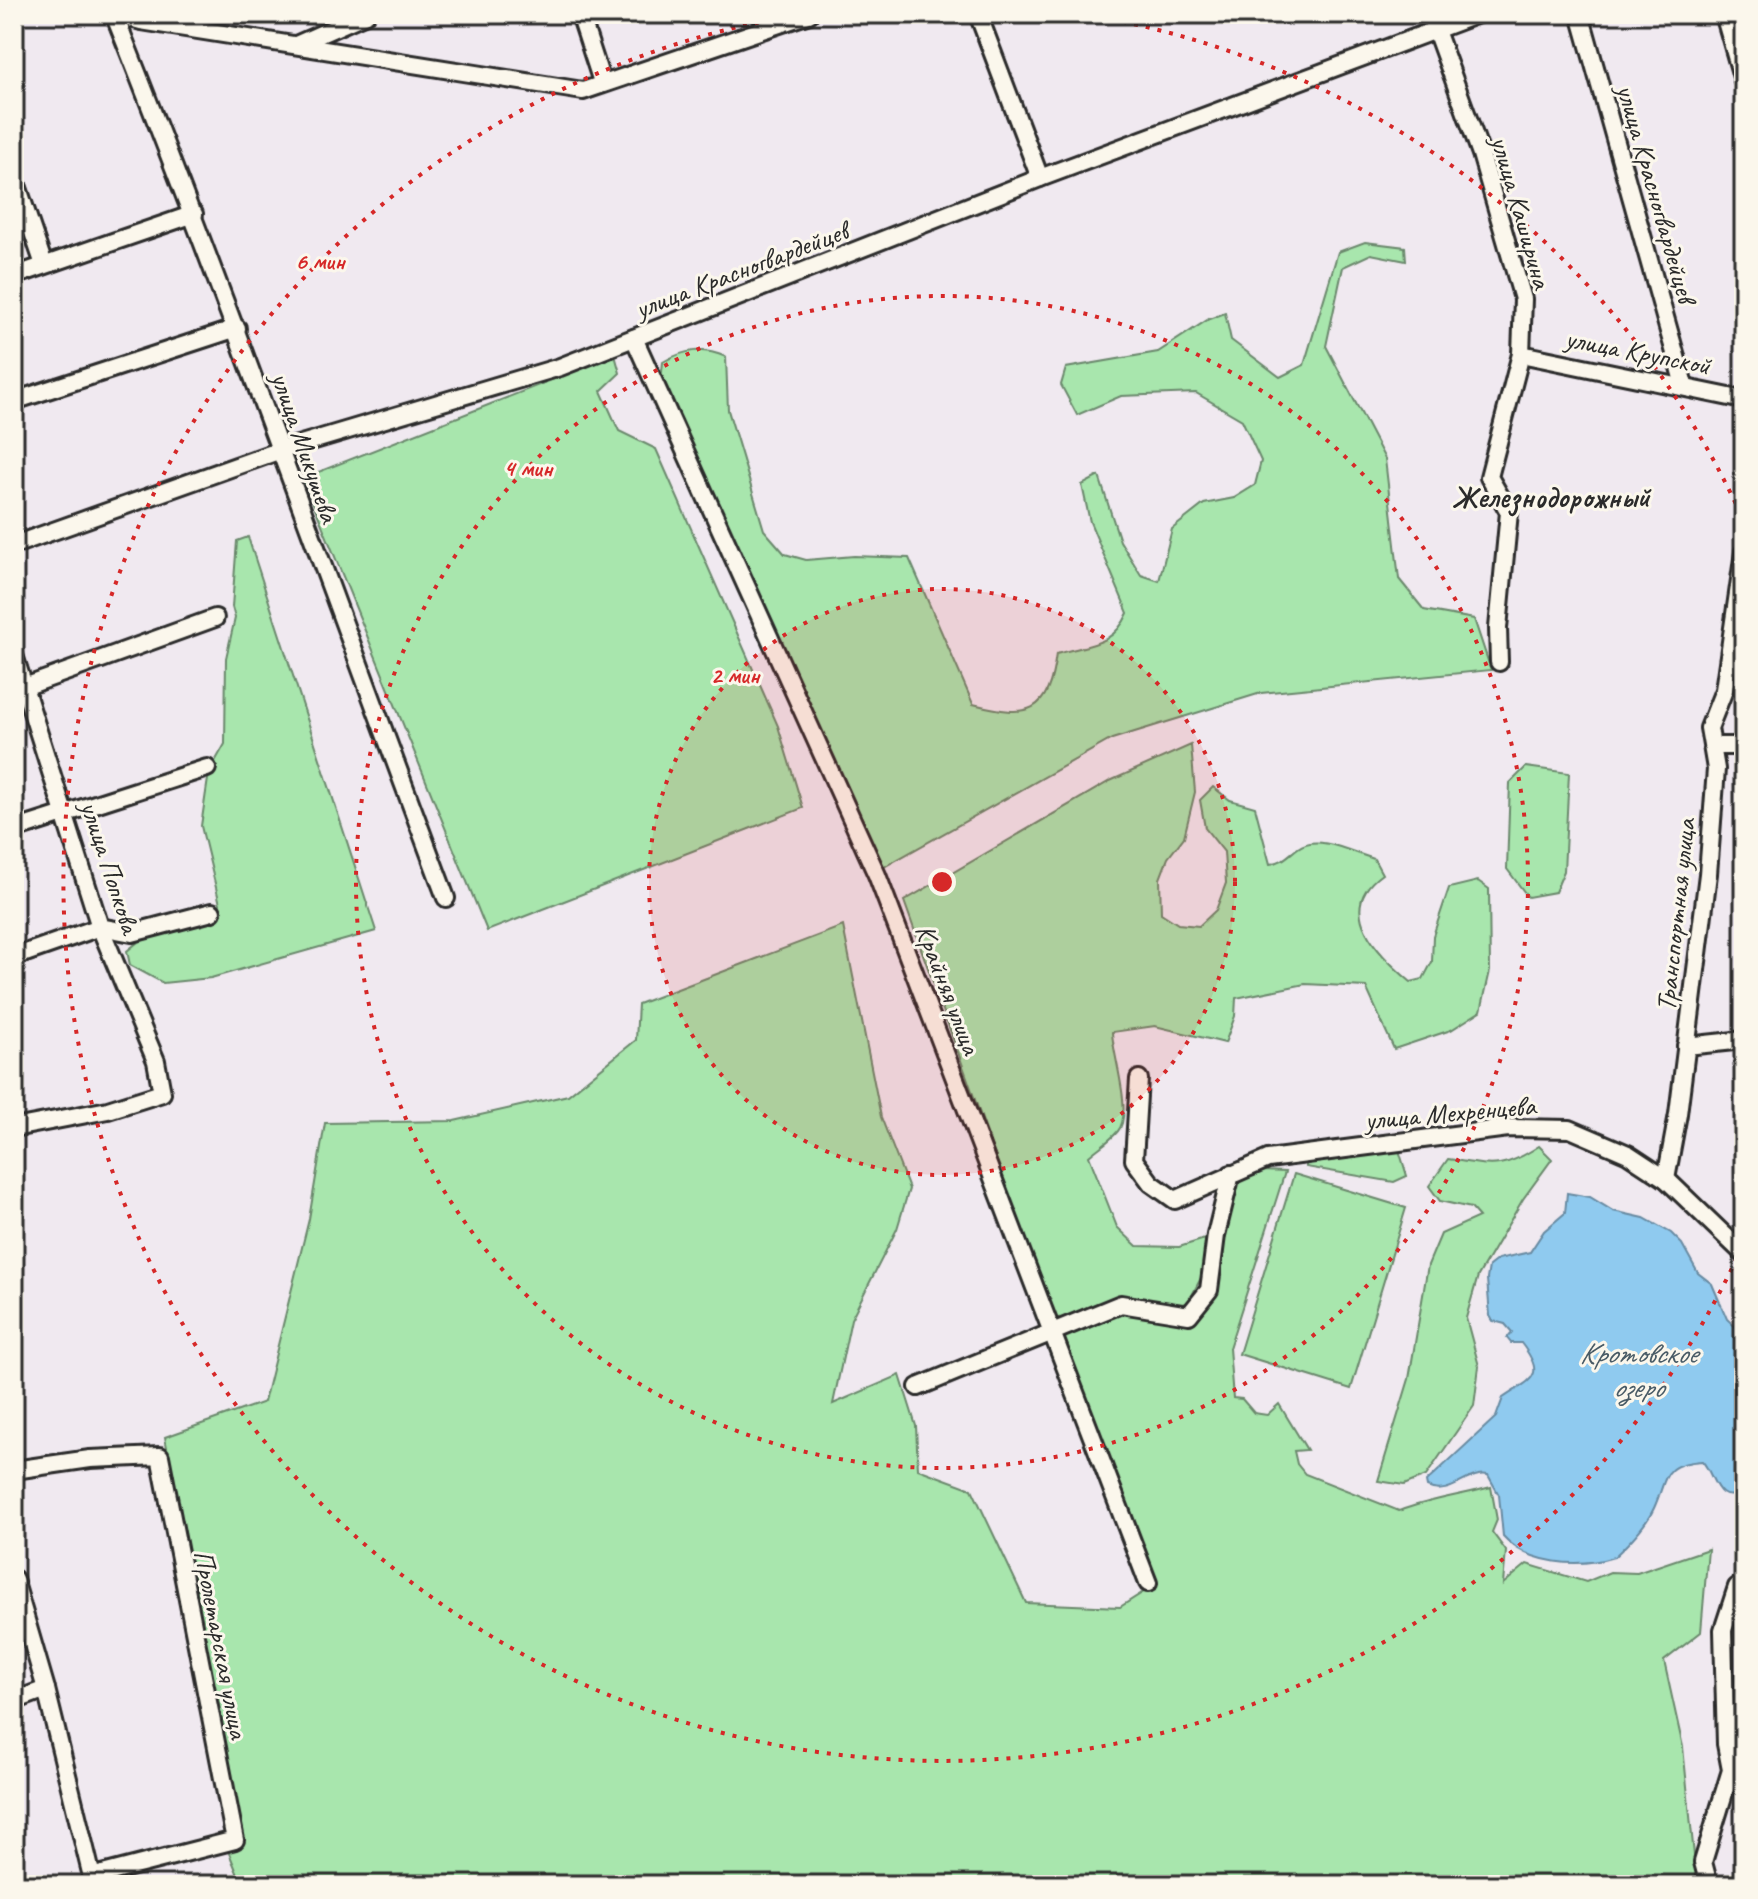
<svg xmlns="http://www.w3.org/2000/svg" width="1758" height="1899" font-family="Caveat,sans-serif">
<rect width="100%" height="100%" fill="#f0e9f0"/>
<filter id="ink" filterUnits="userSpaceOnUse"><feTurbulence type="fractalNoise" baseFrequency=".0125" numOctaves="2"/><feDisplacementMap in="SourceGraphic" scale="16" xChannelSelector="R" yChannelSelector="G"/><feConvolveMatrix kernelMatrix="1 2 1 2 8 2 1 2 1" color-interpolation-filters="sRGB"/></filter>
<g filter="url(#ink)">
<g fill="#a8e6ad" stroke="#6a886c" stroke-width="2">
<path d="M1365,242L1405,247L1406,261L1371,254L1343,267L1326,346L1385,459L1399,579L1424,610L1474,619L1491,670L1261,693L1112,739L882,868L661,381L663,362C685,349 703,347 726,357L728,410L764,530L785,554L806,560L854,556L909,558L973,704C1029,718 1048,715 1056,654C1088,644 1113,647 1128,613L1090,522L1082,485L1099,476L1120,541L1141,575L1159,581L1172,529L1204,504L1234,498L1255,485L1261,461L1242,420L1196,393L1121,396L1077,415L1061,385L1066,368L1158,352L1209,319L1225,313L1231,340L1280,377L1304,365L1338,252Z"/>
<path d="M615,355L620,373L601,391L619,431L656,449L778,726L803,808L487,931L303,478Z"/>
<path d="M248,537L376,931L211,978L163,983L130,965L127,951L138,942L215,915L220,904L201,826L209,772L225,744L226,658L235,618L232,607L237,541Z"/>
<path d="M1191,745L1195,792L1184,837L1168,858L1160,879L1161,913L1178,924L1199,926L1216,910L1226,883L1224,852L1205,828L1200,800L1213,787L1230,800L1255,807L1270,864C1285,861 1287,856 1298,848C1318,833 1353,853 1374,859L1382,874C1332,910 1380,956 1411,982L1423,979L1432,962L1433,936L1449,888L1478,881L1489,889L1490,971L1481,1011L1451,1030L1394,1049L1366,987L1305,984L1236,998L1235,1016L1225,1043L1155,1026L1112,1032C1113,1057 1133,1113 1118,1131C1110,1141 1098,1148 1089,1156L1117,1227L1137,1246L1179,1247L1205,1239L1203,1274L1188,1303L1170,1306L1121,1295L1054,1321L904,901L1110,781Z"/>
<path d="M1526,767L1569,773L1564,871L1555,892L1528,897L1507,869L1510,783Z"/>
<path d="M843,926L881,1117L909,1189L897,1229L851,1319L833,1404L900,1375L916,1426L918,1469L972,1489L1026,1603L1120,1607L1156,1584L1059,1337L1122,1311L1192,1321L1239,1180L1260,1171L1285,1172L1229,1348L1233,1398L1242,1399L1254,1413L1267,1415L1279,1404L1307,1450L1294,1451L1297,1464L1305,1474L1399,1511C1430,1499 1459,1496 1491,1487L1497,1520L1492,1532L1506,1551L1503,1584L1527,1564L1586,1582L1610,1572L1637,1573L1708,1549L1701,1632L1664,1661L1683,1747L1697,1885H242L227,1848L240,1838L165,1437L264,1402L309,1219L325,1123L454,1121L568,1095L636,1040L638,1004Z"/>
<path d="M1539,1146L1552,1159L1523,1199L1478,1276L1466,1318L1479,1366L1474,1406L1426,1476L1404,1485L1378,1481L1409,1379L1428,1265L1441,1234L1479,1217L1471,1208L1440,1201L1429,1186L1448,1159C1492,1166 1501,1171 1539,1146Z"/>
<path d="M1399,1150L1407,1176L1394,1182L1306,1167V1159Z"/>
<path d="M1294,1174L1406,1208L1351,1389L1239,1354Z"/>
</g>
<path fill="#8fcaef" stroke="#678aa1" stroke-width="2" d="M1567,1193L1590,1197L1613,1211L1644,1218L1671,1233L1682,1244L1698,1273L1712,1284L1727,1319L1744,1335V1491C1715,1508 1715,1474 1702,1461C1661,1464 1668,1477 1654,1508C1646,1526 1628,1544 1614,1557C1579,1568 1528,1565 1503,1536L1499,1495L1488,1475C1466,1471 1451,1498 1427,1487L1426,1482L1496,1417L1503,1398C1530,1379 1548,1378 1521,1343H1511L1507,1338L1512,1332L1505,1324L1493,1321L1490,1316L1487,1279L1489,1266L1498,1259L1530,1252L1544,1231L1565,1213Z"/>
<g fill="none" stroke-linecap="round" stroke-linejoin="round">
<defs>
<g id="minor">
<path d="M114,14C230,306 335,603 446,898"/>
<path d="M116,14L141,21L583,91L809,14"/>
<path d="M580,14L602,82"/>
<path d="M978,14L1040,178"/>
<path d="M1430,14L1481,154L1523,299L1521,354L1489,477L1509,512L1498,628L1499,662"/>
<path d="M1580,14L1684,385"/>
<path d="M1724,14L1744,84"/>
<path d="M298,44L366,14"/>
<path d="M14,176L44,265"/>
<path d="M14,276L194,214"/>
<path d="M634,338L877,875L1148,1583"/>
<path d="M1521,354L1744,400"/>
<path d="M14,401L237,328"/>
<path d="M14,545L281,450L560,367L1040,178L1478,14"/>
<path d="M14,655L100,927L156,1061L162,1093L108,1110L14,1128"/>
<path d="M16,690L215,618"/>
<path d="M1714,746H1744"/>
<path d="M14,830L207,768"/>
<path d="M14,957L100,927L132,933L212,912"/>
<path d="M1686,1046L1744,1040"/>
<path d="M1139,1079L1134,1160L1151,1183L1175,1200L1268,1159L1508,1128L1570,1129L1628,1154L1666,1179L1744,1254"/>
<path d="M1666,1179L1678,1114L1708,874L1716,769L1709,728L1724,690L1744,552"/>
<path d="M918,1387L1121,1304L1189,1315L1209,1290L1216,1235L1231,1174"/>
<path d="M14,1470L90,1459L160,1456L235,1840L91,1877"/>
<path d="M14,1579L46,1689L94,1885"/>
<path d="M14,1701L46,1689"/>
<path d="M1709,1885L1703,1862L1731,1770L1726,1744L1723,1630L1737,1587"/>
</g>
</defs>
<use href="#minor" stroke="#2b2b2b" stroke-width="22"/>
<use href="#minor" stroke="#fbf7ec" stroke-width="16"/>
</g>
</g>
<circle cx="942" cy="882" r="293" fill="#d62828" fill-opacity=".12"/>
<g fill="none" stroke="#d62828" stroke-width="4" stroke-dasharray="4 8">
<circle cx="942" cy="882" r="293"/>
<circle cx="942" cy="882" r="586"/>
<path d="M1742 1247A879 879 0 1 1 797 15M1087 15A879 879 0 0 1 1742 517"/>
</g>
<g text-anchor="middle" stroke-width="6" stroke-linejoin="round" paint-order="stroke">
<g font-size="28" fill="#2b2b2b" stroke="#fbf7ec">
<text transform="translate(1657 193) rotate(74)" y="10">улица Красногвардейцев</text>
<text transform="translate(1522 212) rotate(74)" y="10">улица Каширина</text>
<text transform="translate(741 269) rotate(-21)" y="10">улица Красногвардейцев</text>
<text transform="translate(1638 351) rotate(11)" y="10">улица Крупской</text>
<text transform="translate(306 447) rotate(71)" y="10">улица Микушева</text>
<text transform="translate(111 867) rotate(72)" y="10">улица Попкова</text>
<text transform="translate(1675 915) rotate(-84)" y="10">Транспортная улица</text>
<text transform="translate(949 989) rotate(69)" y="10">Крайняя улица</text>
<text transform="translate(1450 1112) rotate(-5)" y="10">улица Мехренцева</text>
<text transform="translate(222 1644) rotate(79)" y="10">Пролетарская улица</text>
</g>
<g font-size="30" font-weight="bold" fill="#2b2b2b" stroke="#fbf7ec">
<text x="1551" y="507">Железнодорожный</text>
</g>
<g font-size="30" font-style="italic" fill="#495b66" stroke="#fbf7ec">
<text x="1638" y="1363">Кротовское<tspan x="1638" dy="34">озеро</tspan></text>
</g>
</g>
<circle cx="942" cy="882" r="12" fill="#d62828" stroke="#fbf7ec" stroke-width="4"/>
<g font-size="24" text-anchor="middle" font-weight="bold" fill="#d62828" stroke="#fbf7ec" stroke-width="6" stroke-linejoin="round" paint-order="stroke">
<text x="320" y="269">6 мин</text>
<text x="528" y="476">4 мин</text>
<text x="735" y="683">2 мин</text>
</g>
<rect width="1758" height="1899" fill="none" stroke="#fbf7ec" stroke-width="48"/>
<rect x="24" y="24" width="1710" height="1851" fill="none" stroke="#2b2b2b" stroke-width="3" filter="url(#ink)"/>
</svg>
